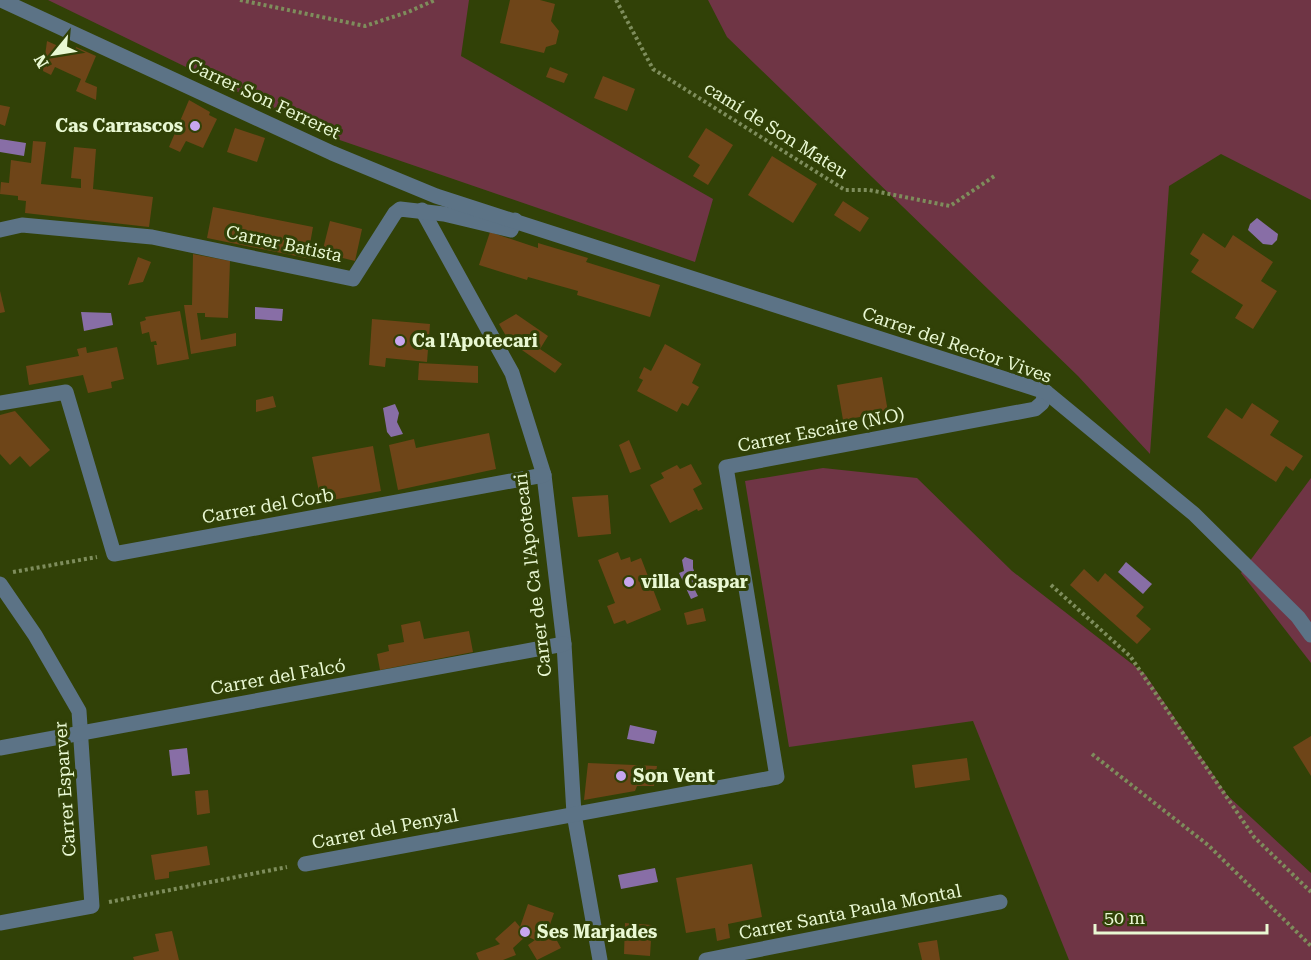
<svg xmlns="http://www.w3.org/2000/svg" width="1311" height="960" font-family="'Roboto Serif',serif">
<rect width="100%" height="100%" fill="#314107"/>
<g fill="#6f3545">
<path d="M48,0H469L461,56L713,199L695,262L328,136Z"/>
<path d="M708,0H1311V200L1221,154L1169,186L1150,454L1078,376L727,37Z"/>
<path d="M823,468L917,478L1012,571L1145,674L1227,795L1311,873V960H1069L973,721L789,747L745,481Z"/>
<path d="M1311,478V663L1241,573Z"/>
</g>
<g fill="#886ea6">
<path d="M0,139L26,143L24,156L0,152Z"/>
<path d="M1257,218L1278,234L1277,240L1272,245L1263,244L1248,230L1250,224Z"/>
<path d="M255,307L283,309L282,321L255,319Z"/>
<path d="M81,312L111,313L113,325L84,331Z"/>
<path d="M395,404L399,413L397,422L403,434L391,437L387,432L383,408Z"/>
<path d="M685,557L693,560V568L699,585L695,590L698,596L691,599L679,573L684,571L682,560Z"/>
<path d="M1126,562L1152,584L1143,594L1118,572Z"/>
<path d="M630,725L657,731L654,744L627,739Z"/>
<path d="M187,748L190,774L172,776L169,750Z"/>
<path d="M655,868L658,882L621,889L618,875Z"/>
</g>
<g fill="#6e4518">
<path d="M510,0H540L555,4L551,21L559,31L556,44L546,47L544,53L500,43Z"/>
<path d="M47,41L74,53L76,47L96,56L85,82L97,87L96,100L76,91L81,79L55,67L51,75L43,71Z"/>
<path d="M550,67L568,74L564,83L546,77Z"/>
<path d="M603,76L635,89L627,111L594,98Z"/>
<path d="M189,100L210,112L209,115L217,119L203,148L186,141L180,152L169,147Z"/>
<path d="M0,105L10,107L5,126L0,124Z"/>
<path d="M235,128L265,138L257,162L227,152Z"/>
<path d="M706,128L733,145L708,185L693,176L700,165L688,157Z"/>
<path d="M33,141L46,142L41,184L81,188V179L71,178L74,147L96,149L93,189L153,197L149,227L25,213L26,201L18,200V196L0,194L1,182L9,183L11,160L31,163Z"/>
<path d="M772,156L817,184L793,223L748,195Z"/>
<path d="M843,201L869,218L860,232L834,215Z"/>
<path d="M213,207L313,227L310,244L318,246L316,260L207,238Z"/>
<path d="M330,221L362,229L355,261L322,253Z"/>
<path d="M490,232L538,248V243L588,258L586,262L660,285L650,317L577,295L578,291L528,277L527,280L479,265Z"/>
<path d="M1203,233L1225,248L1233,235L1273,262L1261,281L1277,291L1253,329L1235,318L1243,305L1191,272L1199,260L1190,254Z"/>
<path d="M193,254L230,261L228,318L205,317V313H197L201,340L236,333V346L191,354L184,305H192Z"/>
<path d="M138,257L151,262L143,282L128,285Z"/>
<path d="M0,291L5,312L0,313Z"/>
<path d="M180,311L189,359L157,365L154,345H157L156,341L151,342L149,332L142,334L140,322L146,320L145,317Z"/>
<path d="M516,314L548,336L540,349L562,364L555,373L509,341L499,324Z"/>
<path d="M372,319L430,324L427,362L386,358L385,367L369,365Z"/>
<path d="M665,344L701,364L692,383L699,387L688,406L682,403L677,412L637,391L643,380L639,378L644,367L651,371Z"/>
<path d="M86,347L87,353L117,347L124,379L111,382L112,388L88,393L83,375L29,385L26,366L79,356L77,349Z"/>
<path d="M419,363L478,366V383L418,380Z"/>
<path d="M882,377L888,412L843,420L837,385Z"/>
<path d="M273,396L276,407L256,412V400Z"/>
<path d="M1252,403L1279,421L1270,435L1303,456L1293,471L1286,466L1276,482L1207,437L1226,408L1242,419Z"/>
<path d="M15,411L50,450L30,467L20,456L10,465L0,454V415Z"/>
<path d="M489,433L496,469L398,490L389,445L414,439L416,448Z"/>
<path d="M629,440L641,469L630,473L619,445Z"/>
<path d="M373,446L381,491L321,502L312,457Z"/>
<path d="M691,464L702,484L693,489L703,509L698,511L697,509L670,523L650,485L664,478L661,473L677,465L680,469Z"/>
<path d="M608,495L611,534L578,537L572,497Z"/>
<path d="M618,552L621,560L630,557L631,562L641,558L661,610L627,624L625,620L614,624L607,606L615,603L598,560Z"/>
<path d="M1084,569L1098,582L1105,573L1144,607L1136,616L1151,629L1137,644L1070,585Z"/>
<path d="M703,608L706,621L687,625L684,613Z"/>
<path d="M420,621L424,639L469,631L473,652L380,670L377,654L389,651L388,645L404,642L401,625Z"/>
<path d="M1311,736V776L1293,747Z"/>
<path d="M967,758L970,780L915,788L912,765Z"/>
<path d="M588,763L657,766L654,786H637L635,791L584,800Z"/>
<path d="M208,790L210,813L197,815L195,791Z"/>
<path d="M207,846L210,865L169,872V878L155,880L151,855Z"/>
<path d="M752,864L762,917L728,924L730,938L717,941L715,928L686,933L676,878Z"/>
<path d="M528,904L554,913L547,933L551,930L561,948L537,960L528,945L535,940L526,936L513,948L516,955L503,960H479L476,953L500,944L495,939L515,921L520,927Z"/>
<path d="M625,923L652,925L650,956L624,954Z"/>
<path d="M172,931L179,960H134L133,957L159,951L155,934Z"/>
<path d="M937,940L940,960H922L918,943Z"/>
</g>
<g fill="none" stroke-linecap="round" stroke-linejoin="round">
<g stroke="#7e8d5c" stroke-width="4" stroke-dasharray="3 3" stroke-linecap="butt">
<path d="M240,0L365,26L408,12L435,0"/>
<path d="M616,0L653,69L845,190H869L950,206L996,175"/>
<path d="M13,572L97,557"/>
<path d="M1051,585L1130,656L1254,837L1311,892"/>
<path d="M1092,754L1208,845L1311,946"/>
<path d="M109,902L287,867"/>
</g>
<g stroke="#5c7386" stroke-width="15">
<path d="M422,210L512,373L544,475L564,644L574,814L600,960"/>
<path d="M0,230L22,225L152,237L353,279L395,213L400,209L444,214L511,230L515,220"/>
<path d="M0,403L66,392L114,554L544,475"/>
<path d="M0,584L35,635L79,711L92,906L0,923"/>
<path d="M0,748L564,644"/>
<path d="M305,864L777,777L726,467L1035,409L1042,403L1046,392"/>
<path d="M706,960L1000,902"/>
</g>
<path stroke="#5c7386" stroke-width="15" d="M1,0L332,153L436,196L1046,392L1194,514L1298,617L1311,635"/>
</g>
<g fill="#c7a6ef" stroke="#314107" stroke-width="2">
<circle cx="195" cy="126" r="6"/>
<circle cx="400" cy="341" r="6"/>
<circle cx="629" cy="582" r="6"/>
<circle cx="621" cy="776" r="6"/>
<circle cx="525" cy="932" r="6"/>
</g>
<g text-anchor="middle" stroke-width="6" stroke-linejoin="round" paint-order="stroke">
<g font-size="18" fill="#e9f8d3" stroke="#314107">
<text transform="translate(264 99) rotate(25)" y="6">Carrer Son Ferreret</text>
<text transform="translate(776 130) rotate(32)" y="6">camí de Son Mateu</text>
<text transform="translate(284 244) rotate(12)" y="6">Carrer Batista</text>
<text transform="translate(957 345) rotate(19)" y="6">Carrer del Rector Vives</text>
<text transform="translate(821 430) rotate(-11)" y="6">Carrer Escaire (N.O)</text>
<text transform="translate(268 506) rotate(-10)" y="6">Carrer del Corb</text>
<text transform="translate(533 575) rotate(-97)" y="6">Carrer de Ca l'Apotecari</text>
<text transform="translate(278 677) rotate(-10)" y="6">Carrer del Falcó</text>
<text transform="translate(65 789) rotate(-94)" y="6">Carrer Esparver</text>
<text transform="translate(385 829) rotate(-11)" y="6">Carrer del Penyal</text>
<text transform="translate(850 912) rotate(-11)" y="6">Carrer Santa Paula Montal</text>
</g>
<g font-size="18" font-weight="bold" fill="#e9f8d3" stroke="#314107" text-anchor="start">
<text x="183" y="132" text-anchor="end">Cas Carrascos</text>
<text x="412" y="347">Ca l'Apotecari</text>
<text x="641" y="588">villa Caspar</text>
<text x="633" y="782">Son Vent</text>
<text x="537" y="938">Ses Marjades</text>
</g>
</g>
<g transform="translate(54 54) rotate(240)" stroke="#314107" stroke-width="4.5" paint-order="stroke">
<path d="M0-4.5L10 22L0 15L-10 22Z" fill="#e9f8d3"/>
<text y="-9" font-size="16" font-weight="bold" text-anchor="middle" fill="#e9f8d3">N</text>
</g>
<path d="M1095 924v9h172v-9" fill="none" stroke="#e9f8d3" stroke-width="3"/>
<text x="1104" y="924" font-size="18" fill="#e9f8d3" stroke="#314107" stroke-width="4.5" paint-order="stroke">50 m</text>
</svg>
